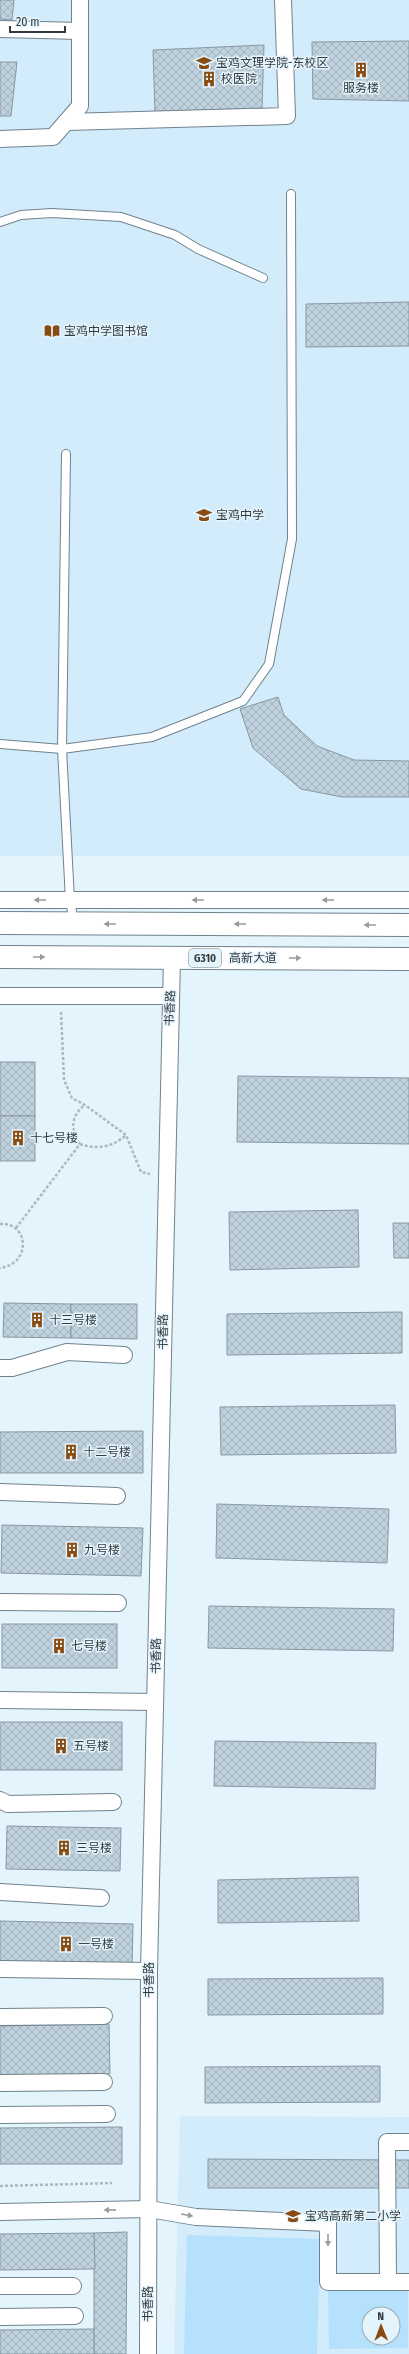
<svg xmlns="http://www.w3.org/2000/svg" width="409" height="2354" font-family="'Fira Sans Condensed','Noto Sans SC',sans-serif">
<defs>
<pattern id="building-cross-hatch" width="8" height="8" patternUnits="userSpaceOnUse"><rect width="8" height="8" fill="#bed1dc"/><path d="M0 0l8 8M0 8l8-8" fill="none" stroke="#a4b4be"/></pattern>
</defs>
<rect width="100%" height="100%" fill="#e4f4fd"/>
<g fill="#d2ecfc" fill-rule="evenodd">
<rect x="0" y="0" width="409" height="856"/>
<path d="M180,2116L409,2117V2354H174ZM369,2314H393V2338H369Z"/>
</g>
<g fill="#b5e1fc" fill-rule="evenodd">
<path d="M187,2235L320,2239L317,2354H184Z"/>
<path d="M408,2290V2348L329,2349L328,2291ZM369,2314H393V2338H369Z"/>
</g>
<g fill="url(#building-cross-hatch)" stroke="#8798a3">
<path d="M0,0H14L12,20L0,19Z"/>
<path d="M409,41V101L313,99L312,42Z"/>
<path d="M264,45L262,108L155,112L153,50Z"/>
<path d="M0,62H17L11,116H0Z"/>
<path d="M409,302V346L306,347V304Z"/>
<path d="M278,697L284,715L317,746L354,760L409,761V797H342L301,789L253,748L240,709Z"/>
<rect x="0" y="1062" width="35" height="54"/>
<path d="M238,1076L409,1078V1144L237,1142Z"/>
<rect x="0" y="1116" width="35" height="45"/>
<path d="M358,1210L359,1267L230,1270L229,1212Z"/>
<path d="M393,1223H409V1258H394Z"/>
<path d="M4,1303L71,1304V1338L3,1337Z"/>
<path d="M71,1304H137V1339L71,1338Z"/>
<path d="M402,1312V1353L227,1355V1314Z"/>
<path d="M395,1405L396,1453L221,1455L220,1407Z"/>
<path d="M143,1431V1473H0V1432Z"/>
<path d="M217,1504L389,1509L387,1563L216,1558Z"/>
<path d="M2,1525L143,1528L141,1576L1,1573Z"/>
<path d="M209,1606L394,1609L393,1651L208,1648Z"/>
<rect x="2" y="1624" width="115" height="44"/>
<rect x="0" y="1722" width="122" height="48"/>
<path d="M215,1741L376,1743L375,1789L214,1786Z"/>
<path d="M7,1826L121,1828L120,1871L6,1869Z"/>
<path d="M358,1877L359,1921L218,1923V1880Z"/>
<path d="M0,1921L133,1924L132,1967L0,1963Z"/>
<path d="M383,1978V2014L208,2015V1979Z"/>
<path d="M109,2024L110,2074L0,2075V2026Z"/>
<path d="M380,2066V2102L205,2103V2067Z"/>
<path d="M122,2127V2164H0V2128Z"/>
<path d="M208,2159L409,2160V2188H208Z"/>
<path d="M127,2232L126,2354H94V2233Z"/>
<path d="M94,2233L95,2269L0,2270V2234Z"/>
<path d="M94,2329V2354H0V2330Z"/>
</g>
<g fill="none" stroke-linecap="round" stroke-linejoin="round">
<defs>
<g id="lane">
<path d="M0,222L21,215L52,213L121,217L175,235L198,249L263,278"/>
<path d="M66,454L62,749L70,900L74,923"/>
<path d="M0,744L62,749L152,737L243,701L269,664L292,539L291,194"/>
</g>
<g id="street">
<path d="M0,29L80,31"/>
<path d="M66,122L287,116L283,0"/>
<path d="M0,139L53,137L80,106V0"/>
<path d="M0,900H409"/>
<path d="M0,996H170"/>
<path d="M0,1368H12L67,1352L124,1355"/>
<path d="M0,1492L117,1496"/>
<path d="M0,1602L118,1603"/>
<path d="M0,1700L155,1702"/>
<path d="M0,1800L8,1804L113,1802"/>
<path d="M0,1892L101,1898"/>
<path d="M0,1969L149,1971"/>
<path d="M0,2017L104,2016"/>
<path d="M0,2083L104,2082"/>
<path d="M0,2115L107,2114"/>
<path d="M0,2212L149,2209L196,2217L328,2223V2282H409"/>
<path d="M388,2282L387,2142H409"/>
<path d="M0,2286H73"/>
<path d="M0,2317L75,2316"/>
<path d="M148,2354L149,1971L172,958"/>
</g>
<g id="highway">
<path d="M0,923L409,925"/>
<path d="M0,957L409,959"/>
</g>
</defs>
<use href="#lane" stroke="#70828c" stroke-width="10"/>
<use href="#street" stroke="#70828c" stroke-width="18"/>
<use href="#highway" stroke="#70828c" stroke-width="24"/>
<g stroke="#acb9c1" stroke-width="2.5" stroke-dasharray="3 2" stroke-linecap="butt">
<path d="M61,1012L64,1080L72,1098L85,1105L126,1135L141,1172L150,1174"/>
<path d="M80,1144C97,1150 113,1147 126,1135"/>
<path d="M0,1224C29,1222 32,1264 0,1268"/>
<path d="M16,1228L80,1144C70,1130 71,1115 85,1105"/>
<path d="M0,2186L112,2183"/>
</g>
<use href="#lane" stroke="#fff" stroke-width="8"/>
<use href="#street" stroke="#fff" stroke-width="16"/>
<use href="#highway" stroke="#fff" stroke-width="22"/>
</g>
<defs><path id="oneway-solid" d="M-6-.8H1V-3.2L6.5 0L1 3.2V.8H-6Z"/></defs>
<g fill="#989c9e">
<use href="#oneway-solid" transform="translate(40 900) rotate(-180)"/>
<use href="#oneway-solid" transform="translate(198 900) rotate(180)"/>
<use href="#oneway-solid" transform="translate(328 900) rotate(180)"/>
<use href="#oneway-solid" transform="translate(110 924) rotate(-180)"/>
<use href="#oneway-solid" transform="translate(240 924) rotate(-180)"/>
<use href="#oneway-solid" transform="translate(370 925) rotate(-180)"/>
<use href="#oneway-solid" transform="translate(39 957)"/>
<use href="#oneway-solid" transform="translate(295 958)"/>
<use href="#oneway-solid" transform="translate(110 2210) rotate(179)"/>
<use href="#oneway-solid" transform="translate(187 2215) rotate(10)"/>
<use href="#oneway-solid" transform="translate(328 2240) rotate(90)"/>
</g>
<defs>
<symbol id="university-bare" viewBox="-9 -9 18 18"><path d="M0-5L7-2L0 1L-7-2ZM-4 1L0 2.5L4 1V4Q0 6-4 4Z" fill="#8a4b11" stroke="#e4f4fd" stroke-width="2.5" paint-order="stroke"/></symbol>
<symbol id="building-bare" viewBox="-9 -9 18 18"><path d="M-4-6H4V6H1V3H-1V6H-4ZM-2.5-4.3h1.7v1.8h-1.7ZM.8-4.3h1.7v1.8H.8ZM-2.5-1h1.7V.8h-1.7ZM.8-1h1.7V.8H.8Z" fill="#8a4b11" stroke="#e4f4fd" stroke-width="2.5" paint-order="stroke"/></symbol>
<symbol id="library-bare" viewBox="-9 -9 18 18"><path d="M-6-4Q-3-5.5-.7-3.5V5Q-3 3-6 4ZM6-4Q3-5.5 .7-3.5V5Q3 3 6 4Z" fill="#8a4b11" stroke="#e4f4fd" stroke-width="2.5" paint-order="stroke"/></symbol>
<symbol id="school-bare" viewBox="-9 -9 18 18"><path d="M0-5L7-2L0 1L-7-2ZM-4 1L0 2.5L4 1V4Q0 6-4 4Z" fill="#8a4b11" stroke="#e4f4fd" stroke-width="2.5" paint-order="stroke"/></symbol>
</defs>
<g fill-rule="evenodd">
<use href="#university-bare" x="193" y="52" width="22" height="22"/>
<use href="#building-bare" x="350" y="59" width="22" height="22"/>
<use href="#building-bare" x="198" y="68" width="22" height="22"/>
<use href="#library-bare" x="41" y="320" width="22" height="22"/>
<use href="#school-bare" x="193" y="504" width="22" height="22"/>
<use href="#building-bare" x="7" y="1127" width="22" height="22"/>
<use href="#building-bare" x="26" y="1309" width="22" height="22"/>
<use href="#building-bare" x="60" y="1441" width="22" height="22"/>
<use href="#building-bare" x="61" y="1539" width="22" height="22"/>
<use href="#building-bare" x="48" y="1635" width="22" height="22"/>
<use href="#building-bare" x="50" y="1735" width="22" height="22"/>
<use href="#building-bare" x="53" y="1837" width="22" height="22"/>
<use href="#building-bare" x="55" y="1933" width="22" height="22"/>
<use href="#school-bare" x="282" y="2205" width="22" height="22"/>
</g>
<g text-anchor="middle" stroke-width="3" stroke-linejoin="round" paint-order="stroke">
<rect fill="#e4f4fd" stroke="#677277" stroke-width="1" x="189" y="949" width="32" height="18" rx="3"/>
<g font-size="11" font-weight="bold" fill="#323a3e">
<text x="205" y="962">G310</text>
</g>
<g font-size="12" fill="#323a3e" stroke="#e4f4fd" text-anchor="start">
<text x="216" y="67">宝鸡文理学院-东校区</text>
<text x="221" y="83">校医院</text>
<text x="361" y="92" text-anchor="middle">服务楼</text>
<text x="64" y="335">宝鸡中学图书馆</text>
<text x="216" y="519">宝鸡中学</text>
<text x="30" y="1142">十七号楼</text>
<text x="49" y="1324">十三号楼</text>
<text x="83" y="1456">十二号楼</text>
<text x="84" y="1554">九号楼</text>
<text x="71" y="1650">七号楼</text>
<text x="73" y="1750">五号楼</text>
<text x="76" y="1852">三号楼</text>
<text x="78" y="1948">一号楼</text>
<text x="305" y="2220">宝鸡高新第二小学</text>
</g>
<g font-size="12" fill="#323a3e" stroke="#e4f4fd">
<text x="253" y="962">高新大道</text>
<text transform="translate(170 1008) rotate(-88)" y="4">书香路</text>
<text transform="translate(163 1332) rotate(-89)" y="4">书香路</text>
<text transform="translate(156 1656) rotate(-89)" y="4">书香路</text>
<text transform="translate(149 1980) rotate(-90)" y="4">书香路</text>
<text transform="translate(148 2304) rotate(-90)" y="4">书香路</text>
</g>
</g>
<g transform="translate(381 2326) rotate(359)"><circle r="19" fill="#e4f4fd" stroke="#9daab1"/>
<path d="M0-3L7 15L0 10L-7 15Z" fill="#8a4b11"/>
<text y="-6" font-size="11" font-weight="bold" text-anchor="middle" fill="#323a3e">N</text>
</g>
<path d="M10 26v6h55v-6" fill="none" stroke="#323a3e" stroke-width="2"/>
<text x="16" y="26" font-size="12" fill="#323a3e" stroke="#e4f4fd" stroke-width="3" paint-order="stroke">20 m</text>
</svg>
